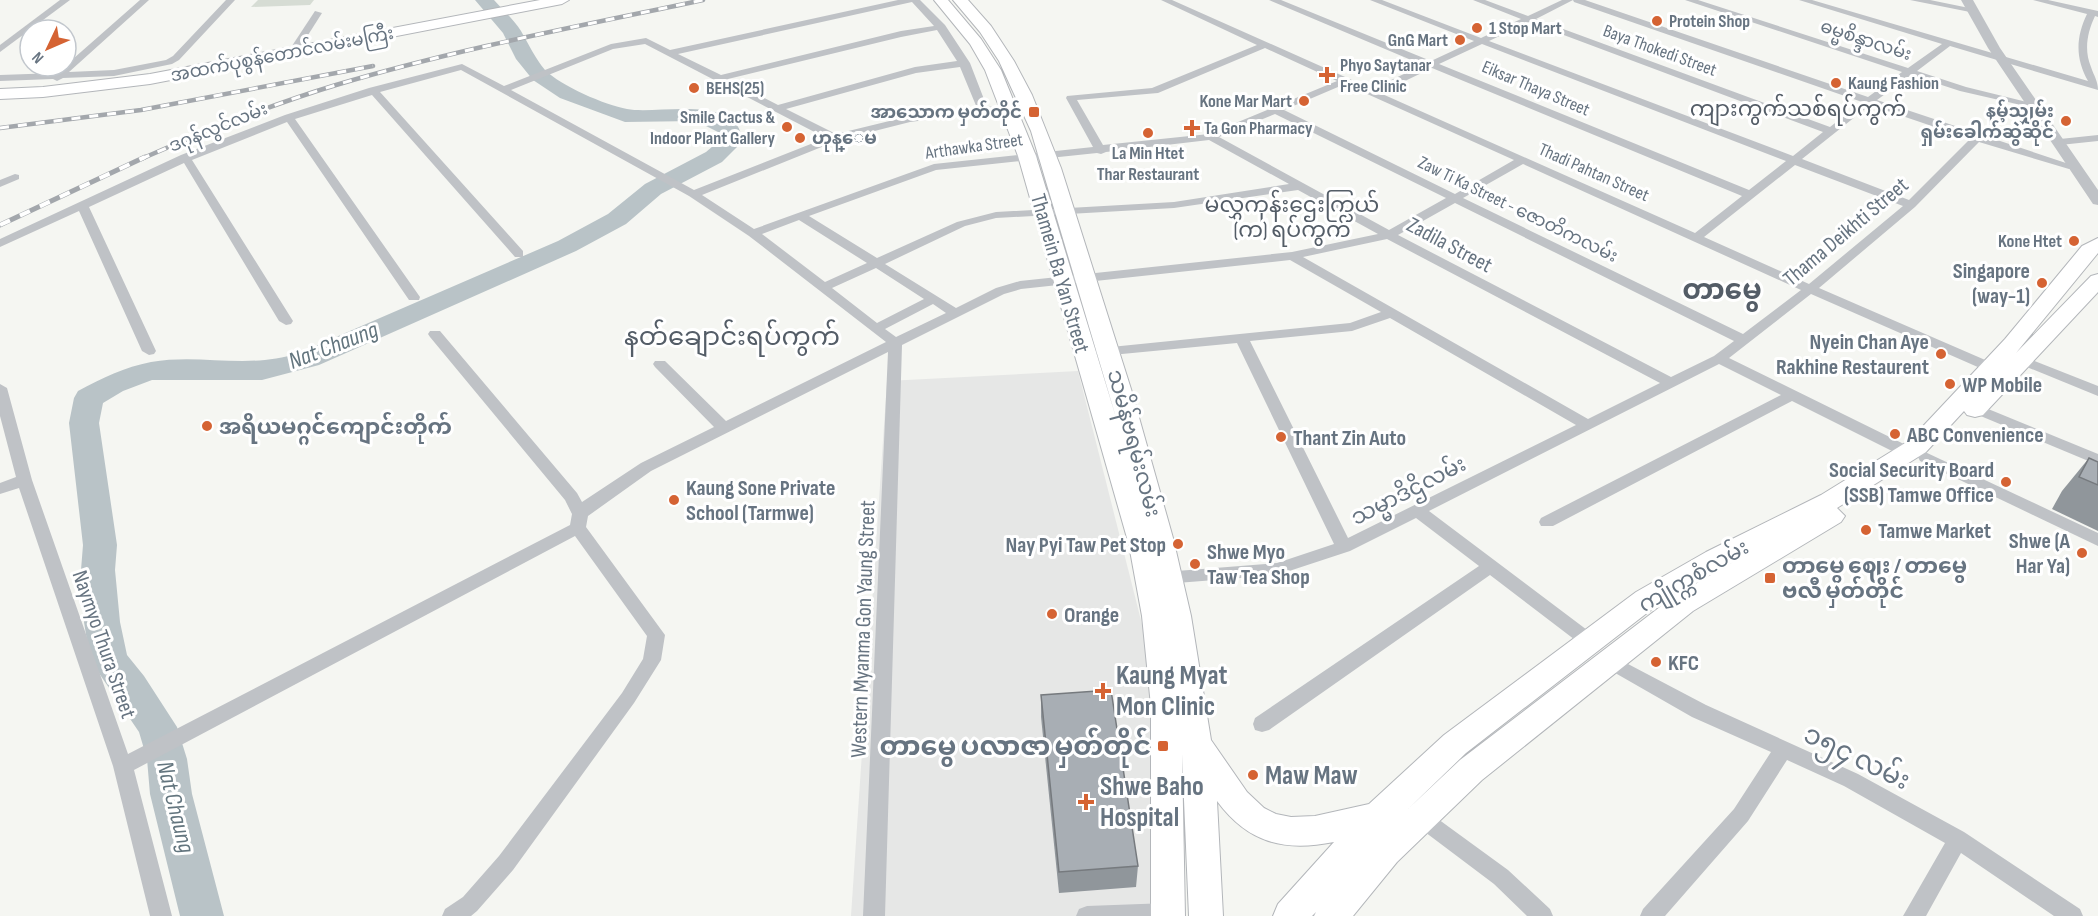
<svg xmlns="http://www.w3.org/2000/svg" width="2098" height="916" font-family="'Sofia Sans Condensed','Noto Sans Myanmar',sans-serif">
<rect width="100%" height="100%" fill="#f5f6f2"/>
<path fill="#e6e7e6" d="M1078,371L1148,648L1162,916H851L887,381Z"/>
<path fill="#d6dcd4" d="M258,0H314L310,5L251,7Z"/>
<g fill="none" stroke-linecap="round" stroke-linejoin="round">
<path fill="#b9c3c7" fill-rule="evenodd" d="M475,0H494C503,10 514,20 521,31C529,45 535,58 545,70C561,86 605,105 627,109C657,115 741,93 742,142L722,162L661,194L626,224L576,251L319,365L262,380H152L123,391L103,403L99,423L117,545L115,570L120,622L127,655L144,676L177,727L187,759L192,794L224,916H180L150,794L147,759L139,732L90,660L84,622L81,570L83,545L69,423L74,398L78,391C102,378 125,367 151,362C202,353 246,370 299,353L558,241L608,214L645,184L706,152L720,140V133L696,121L625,122L560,98L533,80L516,59L503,33Z"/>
<defs>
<g id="primary">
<path d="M540,0H569L562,4L150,84L43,97L0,99V89L43,87L150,74Z"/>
<path d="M934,0H948L981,39L1001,70L1036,156L1118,424L1031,131L999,61L980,32L953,0H968L991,26L1014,61L1032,95L1061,168L1131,389L1173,538L1191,616L1211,740L1247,792L1264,808L1276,814L1291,817L1315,816L1369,804L1444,735L1636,592L1706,552L1821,495L1910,440L2005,339L2082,246L2098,238V253L2016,353L2091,276L2098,274V292L1983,415L1975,417L1967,415L1964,411L1926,452L1837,508L1845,516L1841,522L1693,611L1482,780L1397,862L1353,916H1314L1316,912L1312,916H1273L1278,904L1334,842C1284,852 1248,843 1217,801L1223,916H1189L1182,754L1185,916H1151V706L1142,616L1129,545L1018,156L985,70L970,44ZM1740,558L1673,597L1460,760L1408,809L1466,753L1656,606Z"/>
</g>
</defs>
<use href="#primary" stroke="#b3b6ba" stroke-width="2"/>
<g fill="#bfc2c6" fill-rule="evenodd">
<path d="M60,0H70L0,52V45Z"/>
<path d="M140,0H149L69,72L114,70L166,60L173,56L226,0H235L179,60L172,64L114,76L63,78L57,81L53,79L0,81V75L57,73Z"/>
<path d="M898,0H920L945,25L970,63L987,107L1012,105V109L910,122L839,140L702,195L754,229L934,164L1093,147L1066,98L1067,96L1152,88L1257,45L1161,0H1172L1372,89L1423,65L1269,0H1281L1431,61L1474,41L1370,0H1382L1481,38L1521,19L1473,0H1485L1528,16L1562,0H1585L1868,97L1902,72L1685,0H1698L1908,68L1942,44L1799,0H1812L2088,81C2075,58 2076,37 2087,14L2033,0H2048L2098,11V17L2095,16C2087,33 2084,50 2091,67C2094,76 2098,81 2098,90L1950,46L1917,71L1966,87L2039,105L2034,108L1960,91L1911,75L1877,100L2078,167L2069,169L1979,142L1915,207L1819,288L2006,369L2008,372L2006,375H1996L1811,294L1729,358L1914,449L1916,453L1914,457H1904L1792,401L1553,526H1541L1539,522L1541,518L1781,395L1719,364L1429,511L1595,636L1598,641L1595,646L1589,648L1583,646L1490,575L1269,730L1262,732L1255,730L1253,724L1255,718L1479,566L1416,518L1350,551L1277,575L1164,584L1158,582L1156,578L1158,574L1164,572L1277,563L1334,544L1237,343L1101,356L1094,352L1101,348L1350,323L1381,312L1290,260L1021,289L1004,294L902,345L885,916H863L888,352L651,471L588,516L586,527L665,635L661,660L634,703L513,870L477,911L471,916H442L445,909L463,897L499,856L622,693L643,659L647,636L575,536L134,770L172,916H150L113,766L19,488L0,494V483L16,477L0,416V384L7,388L32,480L128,754L570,525L572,514L565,500L430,337L428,334L430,331H440L577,493L582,502L641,463L714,427L655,367L653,364L655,361H665L726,421L886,342L749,236L689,196L461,70L380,92L523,251V257H515L372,95L295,119L420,297L419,300H409L287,122L192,160L293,321L291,324L286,325L279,321L184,163L89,207L156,351L154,354L149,355L142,351L79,211L0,247V239L181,155L285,115L369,88L462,64L504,86L611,44L646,38L670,50ZM1573,0L1574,2L1862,102L1830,127L1536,19ZM912,2L934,26L901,31L721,75L678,54ZM1529,22L1823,132L1793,156L1489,41ZM937,30L957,61L915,67L778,105L728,79L901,37ZM645,44L826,138L694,190L511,90L613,49ZM1482,44L1786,161L1749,190L1439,64ZM1265,48L1337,81L1209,134L1103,145L1077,100L1158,93ZM960,67L977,108L910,116L836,134L786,109L916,73ZM1432,68L1742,196L1695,233L1380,93ZM1345,84L1514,160L1455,194L1284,110ZM1870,105L1970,139L1909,200L1802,159ZM1275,114L1446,198L1389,230L1219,137ZM1209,140L1289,184L1174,202L996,212L957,222L877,258L809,216L936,170L1097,153L1101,154L1106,152ZM1523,164L1801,290L1743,334L1463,198ZM1795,165L1903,206L1809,284L1704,237ZM1298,190L1378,234L1292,252L1020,281L996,288L956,308L885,264L965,226L996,218L1174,208ZM1455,203L1734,341L1714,356L1671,377L1398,235ZM799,220L867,263L825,282L762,234ZM1387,239L1660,383L1588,419L1303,257ZM876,268L924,299L877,323L832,288ZM933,304L946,313L896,337L885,329ZM1390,318L1576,425L1348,538L1250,341L1352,331Z"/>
<path d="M1910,0H1930L1974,9L1970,12Z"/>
<path d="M315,11L322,13L296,54H290L288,52Z"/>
<path d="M2098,135V141L2060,145L2055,142L2060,139Z"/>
<path d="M15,174L19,175V179L0,187V180Z"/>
<path d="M2022,356L2098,386V396L2017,363L2015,360L2017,357Z"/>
<path d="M1976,404L2098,454V465L1971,412L1969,409L1971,406Z"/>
<path d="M1925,452L2098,533V546L1920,461L1918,457L1920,453Z"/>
<path d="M1609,654L1706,705L1858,774L1964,832L2080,909L2083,916H2054L1961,853L1926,916H1903L1945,843L1844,786L1787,760L1748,821L1665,916H1640L1643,909L1734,809L1771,752L1692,717L1603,666L1600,661L1603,656Z"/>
<path d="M1420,808L1427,811L1508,870L1550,909L1553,916H1527L1494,884L1413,823L1410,817L1413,811Z"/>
<path d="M1168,903L1176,906L1177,916H1076L1079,909L1087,906Z"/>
</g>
<path fill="#bfc2c6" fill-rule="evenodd" d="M1961,0H1973L2000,48L2098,190V205L2093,204L1988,48Z"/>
<use href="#primary" fill="#fff" fill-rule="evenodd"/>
<defs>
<g id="rail-far1">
<path d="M0,128L141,110L373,66"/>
<path d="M141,159C205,131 270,105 336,85C457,49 580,26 703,0"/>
</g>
<path id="rail" d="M0,225L145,157"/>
</defs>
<use href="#rail-far1" stroke="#a3a7ac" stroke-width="4.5"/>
<use href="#rail" stroke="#a3a7ac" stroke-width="5"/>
<use href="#rail-far1" stroke="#fff" stroke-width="3" stroke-dasharray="9" stroke-linecap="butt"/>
<use href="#rail" stroke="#fff" stroke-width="4" stroke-dasharray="11" stroke-linecap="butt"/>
</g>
<g fill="#90969b">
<path d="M2089,458L2098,462V531L2052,509L2062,491Z"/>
<path d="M1041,695L1138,866L1136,887L1059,893L1041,717Z"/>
</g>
<g fill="#a8aeb4" stroke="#767a7e" stroke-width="1.5">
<path d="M2089,458L2098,462V485L2079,477Z"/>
<path d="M1111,690L1138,866L1059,872L1041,695Z"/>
</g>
<g fill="#d56333" stroke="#fff" stroke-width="2">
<circle cx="1657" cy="21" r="6"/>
<circle cx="1477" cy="28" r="6"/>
<circle cx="1460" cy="40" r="6"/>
<path d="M1324 66h6v6h6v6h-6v6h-6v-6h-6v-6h6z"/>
<circle cx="1836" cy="83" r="6"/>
<circle cx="694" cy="88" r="6"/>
<circle cx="1304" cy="101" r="6"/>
<rect x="1028" y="106" width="12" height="12" rx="3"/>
<circle cx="2066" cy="121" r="6"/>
<circle cx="787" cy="127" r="6"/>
<path d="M1189 119h6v6h6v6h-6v6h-6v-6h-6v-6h6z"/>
<circle cx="1148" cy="133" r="6"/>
<circle cx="800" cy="138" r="6"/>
<circle cx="2074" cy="241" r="6"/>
<circle cx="2042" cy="283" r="6"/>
<circle cx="1941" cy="354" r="6"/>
<circle cx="1950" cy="384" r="6"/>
<circle cx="207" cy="426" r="6"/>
<circle cx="1895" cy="434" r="6"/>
<circle cx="1281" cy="437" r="6"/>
<circle cx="2006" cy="482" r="6"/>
<circle cx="674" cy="500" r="6"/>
<circle cx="1866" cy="530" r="6"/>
<circle cx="1178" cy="544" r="6"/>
<circle cx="2082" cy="553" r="6"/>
<circle cx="1195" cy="564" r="6"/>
<rect x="1764" y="572" width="12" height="12" rx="3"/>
<circle cx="1052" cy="614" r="6"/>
<circle cx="1656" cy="662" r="6"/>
<path d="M1100 682h6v6h6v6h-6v6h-6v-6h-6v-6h6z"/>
<rect x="1157" y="740" width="12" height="12" rx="3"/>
<circle cx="1253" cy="775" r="6"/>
<path d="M1083 793h6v6h6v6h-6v6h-6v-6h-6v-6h6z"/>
</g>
<g text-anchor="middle" stroke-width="6" stroke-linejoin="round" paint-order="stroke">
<g font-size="18" font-weight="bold" fill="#677481" stroke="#fff" text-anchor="start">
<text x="1669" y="27">Protein Shop</text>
<text x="1489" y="34">1 Stop Mart</text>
<text x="1448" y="46" text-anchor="end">GnG Mart</text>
<text x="1340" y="71">Phyo Saytanar<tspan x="1340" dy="21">Free Clinic</tspan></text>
<text x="1848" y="89">Kaung Fashion</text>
<text x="706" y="94">BEHS(25)</text>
<text x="1292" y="107" text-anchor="end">Kone Mar Mart</text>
<text x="2054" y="117" text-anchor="end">နမ့်သျှမ်း<tspan x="2054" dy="21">ရှမ်းခေါက်ဆွဲဆိုင်</tspan></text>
<text x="1022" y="118" text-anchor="end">အာသောက မှတ်တိုင်</text>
<text x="775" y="123" text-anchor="end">Smile Cactus &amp;<tspan x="775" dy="21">Indoor Plant Gallery</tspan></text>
<text x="1204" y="134">Ta Gon Pharmacy</text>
<text x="812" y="144">ဟုန္ေမ</text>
<text x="1148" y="159" text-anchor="middle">La Min Htet<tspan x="1148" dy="21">Thar Restaurant</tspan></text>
<text x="2062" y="247" text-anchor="end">Kone Htet</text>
</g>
<g font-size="18" fill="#677481" stroke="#fff">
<text transform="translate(1866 40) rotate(18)" y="6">ဓမ္မစိန္ဒာလမ်း</text>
<text transform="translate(1660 50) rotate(20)" y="6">Baya Thokedi Street</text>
<text transform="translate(282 54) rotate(-11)" y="6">အထက်ပုစွန်တောင်လမ်းမကြီး</text>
<text transform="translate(1536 88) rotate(23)" y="6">Eiksar Thaya Street</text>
<text transform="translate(218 127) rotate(-22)" y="6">ဒဂုန်လွင်လမ်း</text>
<text transform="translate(974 146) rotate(-8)" y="6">Arthawka Street</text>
<text transform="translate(1594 172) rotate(24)" y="6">Thadi Pahtan Street</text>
<text transform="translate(1518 209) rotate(26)" y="6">Zaw Ti Ka Street - ဇောတိကလမ်း</text>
</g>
<g font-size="22" fill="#545d67" stroke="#fff">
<text x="1798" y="116">ကျားကွက်သစ်ရပ်ကွက်</text>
<text x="1292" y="212">မလွှကုန်းဌေးကြွယ်<tspan x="1292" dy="25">(က) ရပ်ကွက်</tspan></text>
</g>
<g font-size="22" fill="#677481" stroke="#fff">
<text transform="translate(1845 231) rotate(-40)" y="8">Thama Deikhti Street</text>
<text transform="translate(1450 244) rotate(28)" y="8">Zadila Street</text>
<text transform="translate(1061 273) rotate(74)" y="8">Thamein Ba Yan Street</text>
<text transform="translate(1135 443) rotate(75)" y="8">သမိန်ဗရမ်းလမ်း</text>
<text transform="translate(1408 490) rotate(-27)" y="8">သမ္မာဒိဌိလမ်း</text>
<text transform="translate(1693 575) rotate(-30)" y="8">ကျိုက္ကစံလမ်း</text>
<text transform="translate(862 629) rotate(-88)" y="8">Western Myanma Gon Yaung Street</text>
<text transform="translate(105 644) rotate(71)" y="8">Naymyo Thura Street</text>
</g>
<g font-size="22" font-weight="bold" fill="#677481" stroke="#fff" text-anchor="start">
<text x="2030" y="278" text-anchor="end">Singapore<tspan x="2030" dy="25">(way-1)</tspan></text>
<text x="1929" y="349" text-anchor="end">Nyein Chan Aye<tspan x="1929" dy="25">Rakhine Restaurent</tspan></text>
<text x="1962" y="392">WP Mobile</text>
<text x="219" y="434">အရိယမဂ္ဂင်ကျောင်းတိုက်</text>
<text x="1907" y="442">ABC Convenience</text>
<text x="1293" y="445">Thant Zin Auto</text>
<text x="1994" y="477" text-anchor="end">Social Security Board<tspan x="1994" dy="25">(SSB) Tamwe Office</tspan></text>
<text x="686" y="495">Kaung Sone Private<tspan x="686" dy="25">School (Tarmwe)</tspan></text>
<text x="1878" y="538">Tamwe Market</text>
<text x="2070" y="548" text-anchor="end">Shwe (A<tspan x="2070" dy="25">Har Ya)</tspan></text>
<text x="1166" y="552" text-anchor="end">Nay Pyi Taw Pet Stop</text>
<text x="1207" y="559">Shwe Myo<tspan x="1207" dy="25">Taw Tea Shop</tspan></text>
<text x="1782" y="573">တာမွေ ဈေး / တာမွေ<tspan x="1782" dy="25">ဗလီ မှတ်တိုင်</tspan></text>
<text x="1064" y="622">Orange</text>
<text x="1668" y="670">KFC</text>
</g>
<g font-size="24" font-style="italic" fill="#63757e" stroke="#fff">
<text transform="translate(333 345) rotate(-21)" y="8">Nat Chaung</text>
<text transform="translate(176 807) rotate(76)" y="8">Nat Chaung</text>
</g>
<g font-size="26" fill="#545d67" stroke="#fff">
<text x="732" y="345">နတ်ချောင်းရပ်ကွက်</text>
</g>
<g font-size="27" font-weight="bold" fill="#677481" stroke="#fff" text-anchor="start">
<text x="1116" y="684">Kaung Myat<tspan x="1116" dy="31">Mon Clinic</tspan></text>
<text x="1151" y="755" text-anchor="end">တာမွေ ပလာဇာ မှတ်တိုင်</text>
<text x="1265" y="784">Maw Maw</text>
<text x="1100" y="795">Shwe Baho<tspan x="1100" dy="31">Hospital</tspan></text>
</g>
<g font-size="27" fill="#677481" stroke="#fff">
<text transform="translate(1857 757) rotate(26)" y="9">၁၅၄ လမ်း</text>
</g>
<g font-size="28" font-weight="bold" fill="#545d67" stroke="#fff">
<text x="1722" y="299">တာမွေ</text>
</g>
</g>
<g transform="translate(48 48) rotate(226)"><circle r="28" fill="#ffffff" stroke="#c2c7cd" stroke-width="1.5"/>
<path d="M0-4.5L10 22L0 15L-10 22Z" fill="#d56333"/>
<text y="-9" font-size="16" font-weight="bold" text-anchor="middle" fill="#677481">N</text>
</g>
</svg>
